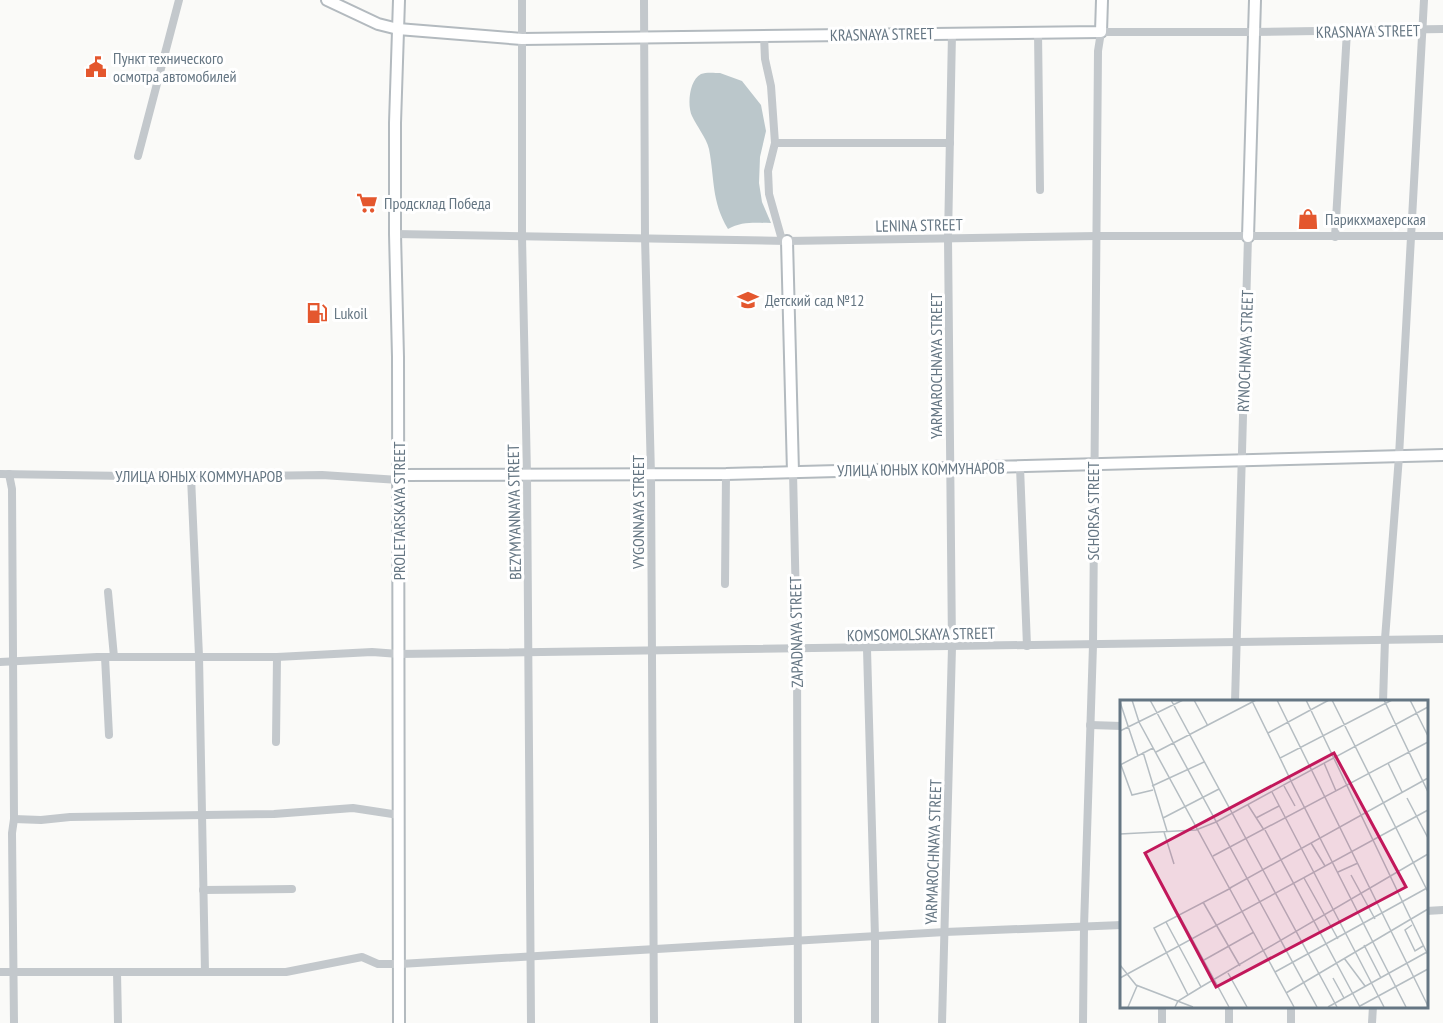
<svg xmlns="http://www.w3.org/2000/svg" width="1443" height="1023" font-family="'PT Sans Narrow',sans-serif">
<rect width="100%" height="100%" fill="#fafaf8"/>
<path fill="#bbc7cb" d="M720,73L742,81L761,105L766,131L760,157L759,183L762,202L771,223C756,223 742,221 728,229C711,200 715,180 709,149C706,137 697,127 692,116C687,106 689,80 701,74C706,72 715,73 720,73Z"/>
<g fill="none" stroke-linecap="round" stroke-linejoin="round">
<defs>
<g id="secondary">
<path d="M327,0L378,24L398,29L522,39L1101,32L1102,0"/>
<path d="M1248,237L1255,0"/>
<path d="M787,241L793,472"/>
<path d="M399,475L726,474L1443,455"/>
<path d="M399,1023L398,357L395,234V123L399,0"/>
</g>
</defs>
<use href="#secondary" stroke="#b3babf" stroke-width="14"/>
<g stroke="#c3c8cc" stroke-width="8">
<path d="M522,0V237L527,475L531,1023"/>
<path d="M644,0L645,237L651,475L654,1023"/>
<path d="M1038,32L1040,190"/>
<path d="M764,36L765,59L771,86L775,143L768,171L769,194L782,240"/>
<path d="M775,143H950"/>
<path d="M138,156L179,0"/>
<path d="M395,234L787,241L1097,236H1443"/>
<path d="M1335,237L1347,31"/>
<path d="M1020,467L1027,646"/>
<path d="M793,472L797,649L798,1023"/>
<path d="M0,474L191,477L322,475L399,480"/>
<path d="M9,474L12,489L14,819L12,833L14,1023"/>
<path d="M191,477L199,656L205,972"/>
<path d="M725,584L726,474"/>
<path d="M108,592L114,657"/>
<path d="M867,649L875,937V1023"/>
<path d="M105,657L109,735"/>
<path d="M0,662L97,657H277L372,652L399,654L1443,639"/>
<path d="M1235,702L1248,237"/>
<path d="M1383,702L1385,639L1399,456L1424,0"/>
<path d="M1090,725L1122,726"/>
<path d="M276,742L277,657"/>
<path d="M14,819L41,820L70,817L274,814L353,808L399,815"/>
<path d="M203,890L292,889"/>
<path d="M1426,911L1443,910"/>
<path d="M0,972H286L362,957L378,964H400L945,932L1122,925"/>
<path d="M117,972L118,1023"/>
<path d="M1291,1006V1023"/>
<path d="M942,1023L952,647L948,238L952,33"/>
<path d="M1083,1023L1084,927L1093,645L1098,51L1101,32H1253L1443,29"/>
<path d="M1162,1023V1006"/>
<path d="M1229,1023V1006"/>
<path d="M1372,1023L1373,1006"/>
</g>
<use href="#secondary" stroke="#fff" stroke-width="10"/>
</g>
<defs>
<symbol id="civic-bare" viewBox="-9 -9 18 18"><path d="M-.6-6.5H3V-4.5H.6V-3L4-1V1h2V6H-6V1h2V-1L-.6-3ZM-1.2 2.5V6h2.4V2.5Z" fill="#e4572e" stroke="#fff" stroke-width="2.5" paint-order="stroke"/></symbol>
<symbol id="supermarket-bare" viewBox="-9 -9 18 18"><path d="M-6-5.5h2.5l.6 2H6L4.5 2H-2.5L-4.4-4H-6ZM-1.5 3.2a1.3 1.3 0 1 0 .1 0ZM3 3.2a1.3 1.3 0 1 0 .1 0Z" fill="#e4572e" stroke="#fff" stroke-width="2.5" paint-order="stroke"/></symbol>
<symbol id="shop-bare" viewBox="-9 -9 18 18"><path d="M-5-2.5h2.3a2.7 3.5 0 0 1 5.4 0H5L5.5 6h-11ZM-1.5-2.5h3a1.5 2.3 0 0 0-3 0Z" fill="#e4572e" stroke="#fff" stroke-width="2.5" paint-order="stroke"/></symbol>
<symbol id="school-bare" viewBox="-9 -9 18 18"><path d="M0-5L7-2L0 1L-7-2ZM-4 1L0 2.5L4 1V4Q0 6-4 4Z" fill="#e4572e" stroke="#fff" stroke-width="2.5" paint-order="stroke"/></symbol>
<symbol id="fuel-bare" viewBox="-9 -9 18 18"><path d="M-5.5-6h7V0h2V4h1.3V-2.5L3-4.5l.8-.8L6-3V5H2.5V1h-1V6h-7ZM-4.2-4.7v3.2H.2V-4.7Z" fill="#e4572e" stroke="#fff" stroke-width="2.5" paint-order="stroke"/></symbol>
</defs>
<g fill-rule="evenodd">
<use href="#civic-bare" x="81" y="52" width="30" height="30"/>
<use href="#supermarket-bare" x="352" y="188" width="30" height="30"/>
<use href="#shop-bare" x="1293" y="204" width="30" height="30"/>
<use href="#school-bare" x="733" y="285" width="30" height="30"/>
<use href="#fuel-bare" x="302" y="298" width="30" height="30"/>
</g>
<g text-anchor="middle" stroke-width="6" stroke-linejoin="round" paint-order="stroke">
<g font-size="16" fill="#657683" stroke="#fff">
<text transform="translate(1368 31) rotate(-1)" y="6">KRASNAYA STREET</text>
<text transform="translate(882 34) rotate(-1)" y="6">KRASNAYA STREET</text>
<text transform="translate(919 225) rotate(-1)" y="6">LENINA STREET</text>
<text transform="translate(1245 351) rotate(-88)" y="6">RYNOCHNAYA STREET</text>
<text transform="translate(936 366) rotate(-90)" y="6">YARMAROCHNAYA STREET</text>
<text transform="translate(921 469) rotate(-1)" y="6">УЛИЦА ЮНЫХ КОММУНАРОВ</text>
<text x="199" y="482">УЛИЦА ЮНЫХ КОММУНАРОВ</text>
<text transform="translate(399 511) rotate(-90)" y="6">PROLETARSKAYA STREET</text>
<text transform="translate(1093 511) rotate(-90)" y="6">SCHORSA STREET</text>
<text transform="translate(514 512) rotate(-91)" y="6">BEZYMYANNAYA STREET</text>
<text transform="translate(638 512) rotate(-90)" y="6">VYGONNAYA STREET</text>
<text transform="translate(796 632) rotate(-91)" y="6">ZAPADNAYA STREET</text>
<text transform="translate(921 634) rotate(-1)" y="6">KOMSOMOLSKAYA STREET</text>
<text transform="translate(933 852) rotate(-88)" y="6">YARMAROCHNAYA STREET</text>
</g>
<g font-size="16" fill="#657683" stroke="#fff" text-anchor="start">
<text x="113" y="64">Пункт технического<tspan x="113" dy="18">осмотра автомобилей</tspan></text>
<text x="384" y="209">Продсклад Победа</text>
<text x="1325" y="225">Парикхмахерская</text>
<text x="765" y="306">Детский сад №12</text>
<text x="334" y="319">Lukoil</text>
</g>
</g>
<g transform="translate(1120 700)">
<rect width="308" height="308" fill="#fafaf8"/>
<path fill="none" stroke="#b5bdc2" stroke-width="1.5" d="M12,0L19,22L174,307M30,0L197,307M51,0L217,307M74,0L88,26M157,0L308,306M186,0L308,255M212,0L308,192M264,0L308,92M290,0L308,36M132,1L160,58M0,2L18,56M0,31L63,0M148,33L209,0M23,52L47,131M36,52L136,0M204,63L216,91M268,63L282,92M0,65L33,48M1,65L12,95L33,90M32,86L84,62M164,86L175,106M152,92L264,307M287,98L308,138M128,105L144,130M43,118L99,89M136,118L159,106M145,130L240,307M44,132L54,164M0,134L76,130L96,122L171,81L160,58L272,0M191,143L205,166M93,156L308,42M218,172L238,163M231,175L255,219M184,178L218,239M110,188L308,78M83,202L120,266M59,215L109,307M46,222L81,287M292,225L285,230L295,251L303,246M244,245L261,278M224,258L245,286M84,260L134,232M0,265L16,285L73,307M155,272L307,188M108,273L127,307M0,278L308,110M213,278L224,298M166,293L308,209M68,295L34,228L111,188M240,306L308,269M8,307L17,286M55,307L58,301L81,287L308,154M208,307L307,252M286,307L171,81L308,7"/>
<path fill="#c2185b" fill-opacity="0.15" stroke="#c2185b" stroke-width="3" d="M214,53L286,187L96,287L25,153Z"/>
<rect width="308" height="308" fill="none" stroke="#657683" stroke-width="3"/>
</g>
</svg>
